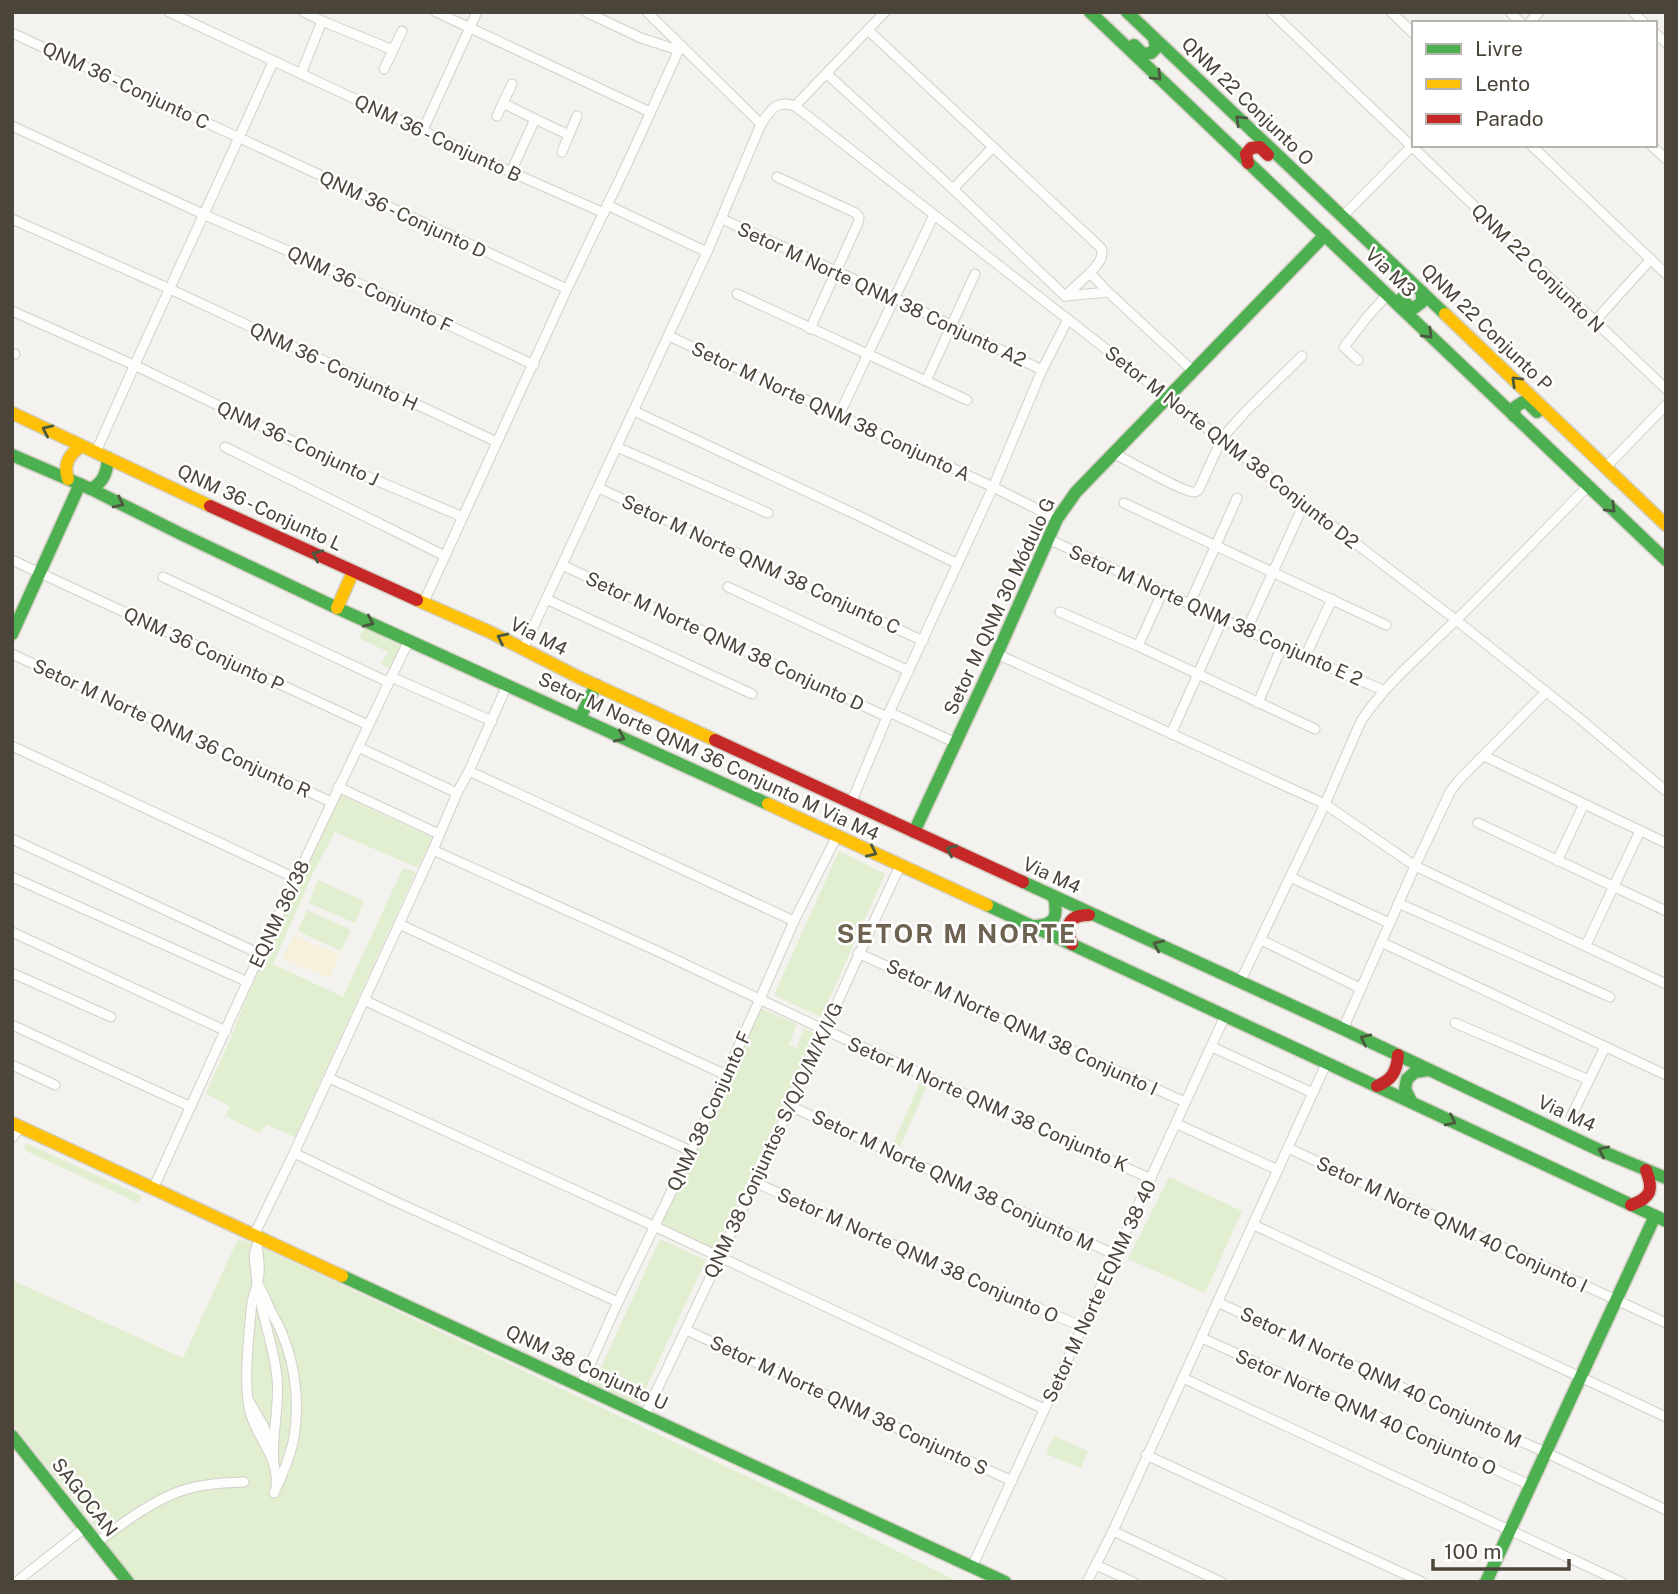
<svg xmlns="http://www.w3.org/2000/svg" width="1678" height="1594" font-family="'Public Sans',sans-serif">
<rect width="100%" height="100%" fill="#f4f2ee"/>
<g fill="#e1eecf">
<path d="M365,628L401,646L390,669L381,664L388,652L359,638Z"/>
<path d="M339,794L433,838L418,868L335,832L314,871L273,964L343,997L403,868L416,872L295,1137L267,1125L259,1133L226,1116L230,1107L206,1093L232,1035L251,987Z"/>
<path d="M839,851L885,874L821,1017L774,995Z"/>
<path d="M318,880L364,901L355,923L309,903Z"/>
<path d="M307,910L351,930L341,951L298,931Z"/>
<path d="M760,1008L797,1024L789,1045L797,1048L804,1028L817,1035L715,1250L661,1225Z"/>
<path d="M921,1080L928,1084L900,1147L893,1144Z"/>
<path d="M26,1143L142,1196L138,1203L24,1150Z"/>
<path d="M1169,1177L1242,1211L1205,1293L1128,1259Z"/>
<path d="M238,1239L257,1245L778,1491L959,1582H136L104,1542L100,1533L12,1423V1280L183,1358Z"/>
<path d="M660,1239L706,1260L637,1407L593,1385Z"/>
<path d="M1054,1436L1088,1451L1081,1468L1046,1454Z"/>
</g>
<path fill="#f7f0da" d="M294,936L339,955L330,978L283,959Z"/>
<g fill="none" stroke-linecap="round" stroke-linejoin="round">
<defs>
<g id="street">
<path d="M169,12L511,172L604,213"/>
<path d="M436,12L650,112"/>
<path d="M586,12L641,38L678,50"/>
<path d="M647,12L761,124"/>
<path d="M1271,12L1666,389"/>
<path d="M1391,12L1414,34"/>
<path d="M1510,12L1521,23"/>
<path d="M1633,12L1644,23"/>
<path d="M322,21L393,50L384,69"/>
<path d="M1529,23L1539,12"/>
<path d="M868,30L1101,248C1105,258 1096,266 1090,273L1108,292"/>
<path d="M12,33L567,289"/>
<path d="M1655,33L1666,43"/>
<path d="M393,50L402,31"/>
<path d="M301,74L322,21L304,12"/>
<path d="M827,74L953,189L1065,296L1108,292L1193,371"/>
<path d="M795,106L885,12"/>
<path d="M497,116L503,103"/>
<path d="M535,119L569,135L577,116"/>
<path d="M12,126L205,215L309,260L534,365"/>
<path d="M423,130L477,12"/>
<path d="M1531,145L1666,274"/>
<path d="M1651,145L1666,159"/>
<path d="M562,152L569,135"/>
<path d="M511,172L535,119L503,103L512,84"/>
<path d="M777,177L856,213L859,217L858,223L810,329"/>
<path d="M953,189L993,147"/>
<path d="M607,205L707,252"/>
<path d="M1343,216L1414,144"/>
<path d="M12,219L170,289L497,442"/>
<path d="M722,219L895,298L1042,370"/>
<path d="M737,294L926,381"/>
<path d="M1065,296L1090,273"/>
<path d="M12,311L134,365L359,473L463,517"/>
<path d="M1595,321L1651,259"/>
<path d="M669,336L993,487L1057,519"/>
<path d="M12,353L15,354"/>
<path d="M1358,360L1344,347L1368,316L1387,295"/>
<path d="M967,400L926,381L975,274"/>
<path d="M634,411L857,515L958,564"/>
<path d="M839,415L934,215"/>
<path d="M225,447L445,556"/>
<path d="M617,447L768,513"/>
<path d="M96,452C153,321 215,193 273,62"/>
<path d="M1115,454C1127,460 1185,493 1194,492C1196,492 1198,490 1199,489L1222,438L1247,410L1302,356"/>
<path d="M1606,467L1666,405"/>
<path d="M599,488L923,641"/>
<path d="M1124,503L1386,625"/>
<path d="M1048,539L1305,657L1383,690"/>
<path d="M12,560L368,725"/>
<path d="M562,565L887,717"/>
<path d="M163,577L388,682"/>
<path d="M728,587L909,671"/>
<path d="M546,599L752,694"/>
<path d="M424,602L567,289L628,162L681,45"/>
<path d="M1190,603L1237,498"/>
<path d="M1060,612L1138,646L1315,729"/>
<path d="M1247,629L1304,504"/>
<path d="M1138,646L1163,591"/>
<path d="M523,649L707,252L761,124C771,110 776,99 795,106L1304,504L1456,620L1579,718L1666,791"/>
<path d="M12,654L331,802"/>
<path d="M997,654L1325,804L1415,866L1666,984"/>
<path d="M1305,657L1332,599"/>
<path d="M391,677L492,721"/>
<path d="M1258,703L1282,646"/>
<path d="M889,712L956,743"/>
<path d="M1171,734L1223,618"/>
<path d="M12,746L295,878"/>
<path d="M358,747L457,793"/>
<path d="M1484,756L1666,843"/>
<path d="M469,771L794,921"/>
<path d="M338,787L439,834"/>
<path d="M851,803L887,717L993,487L1042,370L1068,319"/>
<path d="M1478,823L1666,911"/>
<path d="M12,839L260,954"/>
<path d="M433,850L657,951L825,1030L1151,1179"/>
<path d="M1557,861L1584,804"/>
<path d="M12,877L248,982"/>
<path d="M1290,877L1389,923"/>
<path d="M1398,903L1610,997"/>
<path d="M399,924L726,1075"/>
<path d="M12,932L226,1031"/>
<path d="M1261,940L1360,988"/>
<path d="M1381,942L1666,1075"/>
<path d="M1586,945L1640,831"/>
<path d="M858,953L1185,1102"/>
<path d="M12,973L111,1017"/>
<path d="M1240,982L1325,804L1361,721C1387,682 1423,653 1456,620C1501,576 1544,531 1588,486"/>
<path d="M364,1000L588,1105L691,1151"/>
<path d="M1455,1023L1589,1080"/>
<path d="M12,1025L191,1107"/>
<path d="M1343,1029L1415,866L1450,792L1459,780L1546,692"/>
<path d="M1212,1047L1313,1093"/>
<path d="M12,1065L55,1085"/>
<path d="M329,1078L656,1227L1044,1409"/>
<path d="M790,1106L1116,1255"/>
<path d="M1571,1117L1605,1047"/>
<path d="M1177,1124L1278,1170"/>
<path d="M12,1138L20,1127"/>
<path d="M1288,1148L1666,1323"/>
<path d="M294,1153L392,1200L618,1302"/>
<path d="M754,1182L981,1284L1083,1327"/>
<path d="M153,1189L260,954L409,640"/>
<path d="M1254,1225L1666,1417"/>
<path d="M254,1235L294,1153L433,850L457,793L469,771L507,685"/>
<path d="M257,1283L254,1256L257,1245C258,1255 260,1265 259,1274C258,1284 254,1293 252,1302C249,1333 243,1384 250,1412C256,1437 279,1457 276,1484"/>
<path d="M1217,1302L1440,1405L1545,1452L1666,1510"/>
<path d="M686,1330L1012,1481"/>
<path d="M1202,1338L1530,1485"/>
<path d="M1183,1378L1621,1582"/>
<path d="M581,1385L618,1302L691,1151L760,999L794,921L837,836"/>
<path d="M249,1401L263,1425L271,1445"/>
<path d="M645,1415C706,1287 767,1159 825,1030C850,975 874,920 900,866"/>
<path d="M1146,1455L1422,1582"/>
<path d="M274,1464C271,1436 280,1407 277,1378C274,1345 261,1315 257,1283C263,1291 265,1298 269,1307C273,1317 280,1326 283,1336C296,1368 300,1408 293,1442C289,1460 282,1476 274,1493"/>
<path d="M1113,1531L1221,1582"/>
<path d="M97,1542C122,1524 149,1503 178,1492C198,1484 222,1483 244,1482"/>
<path d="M1096,1565L1133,1582"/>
<path d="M972,1567L1225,1016"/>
<path d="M16,1582L86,1527"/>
<path d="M1087,1582L1113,1531L1327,1062"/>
</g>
<g id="fast">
<path d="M1090,12L1666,560"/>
<path d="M1127,12L1445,314"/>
<path d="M1134,45L1143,54L1151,53L1156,48L1154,38"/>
<path d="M1401,299L1410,307L1414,308L1422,302V292"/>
<path d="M1514,416L1515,407L1523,402L1528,403L1537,412"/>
<path d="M12,455L91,489L181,534L337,608L768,804"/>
<path d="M91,489C104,482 107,472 108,458"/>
<path d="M12,634L80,484"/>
<path d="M580,718L596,685"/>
<path d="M914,832L997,654L1057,519L1076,492L1325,235"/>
<path d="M1023,882L1343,1029L1599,1150L1666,1178"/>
<path d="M987,905L1666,1221"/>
<path d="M1035,926C1056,925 1058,916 1054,897"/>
<path d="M1411,1101L1405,1089L1407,1079L1415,1072L1428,1070"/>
<path d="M342,1276L1005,1582"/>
<path d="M12,1436L128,1582"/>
<path d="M1486,1582L1655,1216"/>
</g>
<g id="slow">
<path d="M1445,314L1666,525"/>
<path d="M12,413L210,506"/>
<path d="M68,479C63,464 69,455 81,446"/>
<path d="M417,600L490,632L580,678L715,740"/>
<path d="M337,608L353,572"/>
<path d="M768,804L987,905"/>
<path d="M12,1123L342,1276"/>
</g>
<g id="jam">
<path d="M1248,163L1246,154L1251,148L1260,147L1268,155"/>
<path d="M210,506L417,600"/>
<path d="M715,740L1023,882"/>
<path d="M1072,944C1064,926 1068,915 1089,915"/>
<path d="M1377,1086C1392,1080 1397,1071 1398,1055"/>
<path d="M1631,1205C1651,1198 1654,1190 1646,1170"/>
</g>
</defs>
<use href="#street" stroke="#d2d0cb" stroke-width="11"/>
<use href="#fast" stroke="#d3cfc5" stroke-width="15"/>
<use href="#slow" stroke="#d3cfc5" stroke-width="15"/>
<use href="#jam" stroke="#d3cfc5" stroke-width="15"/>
<use href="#street" stroke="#fdfdfc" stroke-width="9"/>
<use href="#fast" stroke="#4caf50" stroke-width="12"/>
<use href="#slow" stroke="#ffc107" stroke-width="12"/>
<use href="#jam" stroke="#c62828" stroke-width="12"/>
</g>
<defs><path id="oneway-chevron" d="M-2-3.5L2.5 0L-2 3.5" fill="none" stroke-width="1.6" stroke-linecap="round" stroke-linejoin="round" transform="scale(1.75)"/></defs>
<g stroke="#4b593e">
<use href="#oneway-chevron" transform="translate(1157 76) rotate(44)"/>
<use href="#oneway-chevron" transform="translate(1240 120) rotate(-136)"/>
<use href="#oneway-chevron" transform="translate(1428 334) rotate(44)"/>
<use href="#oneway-chevron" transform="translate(1516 381) rotate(-136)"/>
<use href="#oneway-chevron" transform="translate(47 430) rotate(-155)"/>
<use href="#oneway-chevron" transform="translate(119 503) rotate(27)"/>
<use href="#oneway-chevron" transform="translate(1611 508) rotate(44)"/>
<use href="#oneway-chevron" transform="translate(317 555) rotate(-155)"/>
<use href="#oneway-chevron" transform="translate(369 622) rotate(24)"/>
<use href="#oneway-chevron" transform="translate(502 638) rotate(-154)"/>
<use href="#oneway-chevron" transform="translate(620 737) rotate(25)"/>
<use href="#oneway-chevron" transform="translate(951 850) rotate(-155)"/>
<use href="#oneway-chevron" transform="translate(872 852) rotate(25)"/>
<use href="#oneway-chevron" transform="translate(1158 945) rotate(-156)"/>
<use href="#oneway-chevron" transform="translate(1365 1039) rotate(-155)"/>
<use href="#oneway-chevron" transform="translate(1451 1121) rotate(26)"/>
<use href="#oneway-chevron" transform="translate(1603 1151) rotate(-156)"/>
</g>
<g text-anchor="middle" stroke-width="5" stroke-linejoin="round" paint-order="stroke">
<g font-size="19" fill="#4b4439" stroke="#fff">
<text transform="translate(126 85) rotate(25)" y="7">QNM 36 - Conjunto C</text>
<text transform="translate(1248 101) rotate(44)" y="7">QNM 22 Conjunto O</text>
<text transform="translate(438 138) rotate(25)" y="7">QNM 36 - Conjunto B</text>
<text transform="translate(403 214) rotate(25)" y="7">QNM 36 - Conjunto D</text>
<text transform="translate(1538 268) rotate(44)" y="7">QNM 22 Conjunto N</text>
<text transform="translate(1391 272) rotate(44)" y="7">Via M3</text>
<text transform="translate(370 289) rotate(25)" y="7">QNM 36 - Conjunto F</text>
<text transform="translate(882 294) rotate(25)" y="7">Setor M Norte QNM 38 Conjunto A2</text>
<text transform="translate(1487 327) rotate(44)" y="7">QNM 22 Conjunto P</text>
<text transform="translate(334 366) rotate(25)" y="7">QNM 36 - Conjunto H</text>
<text transform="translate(831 411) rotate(25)" y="7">Setor M Norte QNM 38 Conjunto A</text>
<text transform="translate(298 443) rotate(25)" y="7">QNM 36 - Conjunto J</text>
<text transform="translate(1232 447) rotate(38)" y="7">Setor M Norte QNM 38 Conjunto D2</text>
<text transform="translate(260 507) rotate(25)" y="7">QNM 36 - Conjunto L</text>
<text transform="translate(761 564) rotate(25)" y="7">Setor M Norte QNM 38 Conjunto C</text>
<text transform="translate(999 606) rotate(-65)" y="7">Setor M QNM 30 Módulo G</text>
<text transform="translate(1216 615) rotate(24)" y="7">Setor M Norte QNM 38 Conjunto E 2</text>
<text transform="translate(539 636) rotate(27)" y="7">Via M4</text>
<text transform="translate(725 641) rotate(25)" y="7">Setor M Norte QNM 38 Conjunto D</text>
<text transform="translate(204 649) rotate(25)" y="7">QNM 36 Conjunto P</text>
<text transform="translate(172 728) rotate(25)" y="7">Setor M Norte QNM 36 Conjunto R</text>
<text transform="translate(709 756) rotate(25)" y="7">Setor M Norte QNM 36 Conjunto M Via M4</text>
<text transform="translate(1052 875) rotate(25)" y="7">Via M4</text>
<text transform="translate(279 914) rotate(-65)" y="7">EQNM 36/38</text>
<text transform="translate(1022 1027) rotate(25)" y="7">Setor M Norte QNM 38 Conjunto I</text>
<text transform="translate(988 1104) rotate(24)" y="7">Setor M Norte QNM 38 Conjunto K</text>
<text transform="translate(709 1111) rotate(-65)" y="7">QNM 38 Conjunto F</text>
<text transform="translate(1567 1113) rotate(25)" y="7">Via M4</text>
<text transform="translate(773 1140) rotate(-65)" y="7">QNM 38 Conjuntos S/Q/O/M/K/I/G</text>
<text transform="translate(953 1180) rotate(25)" y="7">Setor M Norte QNM 38 Conjunto M</text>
<text transform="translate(1452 1224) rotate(25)" y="7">Setor M Norte QNM 40 Conjunto I</text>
<text transform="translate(918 1255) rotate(24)" y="7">Setor M Norte QNM 38 Conjunto O</text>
<text transform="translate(1099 1291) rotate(-65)" y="7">Setor M Norte EQNM 38 40</text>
<text transform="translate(587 1367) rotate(25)" y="7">QNM 38 Conjunto U</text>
<text transform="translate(1381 1377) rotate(25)" y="7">Setor M Norte QNM 40 Conjunto M</text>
<text transform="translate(849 1405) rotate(25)" y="7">Setor M Norte QNM 38 Conjunto S</text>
<text transform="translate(1366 1412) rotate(24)" y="7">Setor Norte QNM 40 Conjunto O</text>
<text transform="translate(85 1497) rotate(52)" y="7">SAGOCAN</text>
</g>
<g font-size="26" font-weight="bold" letter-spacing="2" fill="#6e6250" stroke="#fff">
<text x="957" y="943">SETOR M NORTE</text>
</g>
</g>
<rect width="1678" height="1594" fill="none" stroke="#4b4439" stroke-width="28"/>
<rect x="1412" y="21" width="245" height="126" fill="#ffffff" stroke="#b7b4b0" stroke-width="2"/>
<rect x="1426" y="44" width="35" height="10" fill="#4caf50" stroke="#b7b4b0" stroke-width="2"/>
<text x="1475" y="56" font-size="21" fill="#4b4439">Livre</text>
<rect x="1426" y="79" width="35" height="10" fill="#ffc107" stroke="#b7b4b0" stroke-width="2"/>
<text x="1475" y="91" font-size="21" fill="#4b4439">Lento</text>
<rect x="1426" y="114" width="35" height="10" fill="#c62828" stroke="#b7b4b0" stroke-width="2"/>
<text x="1475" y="126" font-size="21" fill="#4b4439">Parado</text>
<path d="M1433 1559v10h136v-10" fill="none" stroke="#4b4439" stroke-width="3.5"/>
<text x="1444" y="1559" font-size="21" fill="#4b4439" stroke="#ffffff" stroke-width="5" paint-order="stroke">100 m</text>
</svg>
